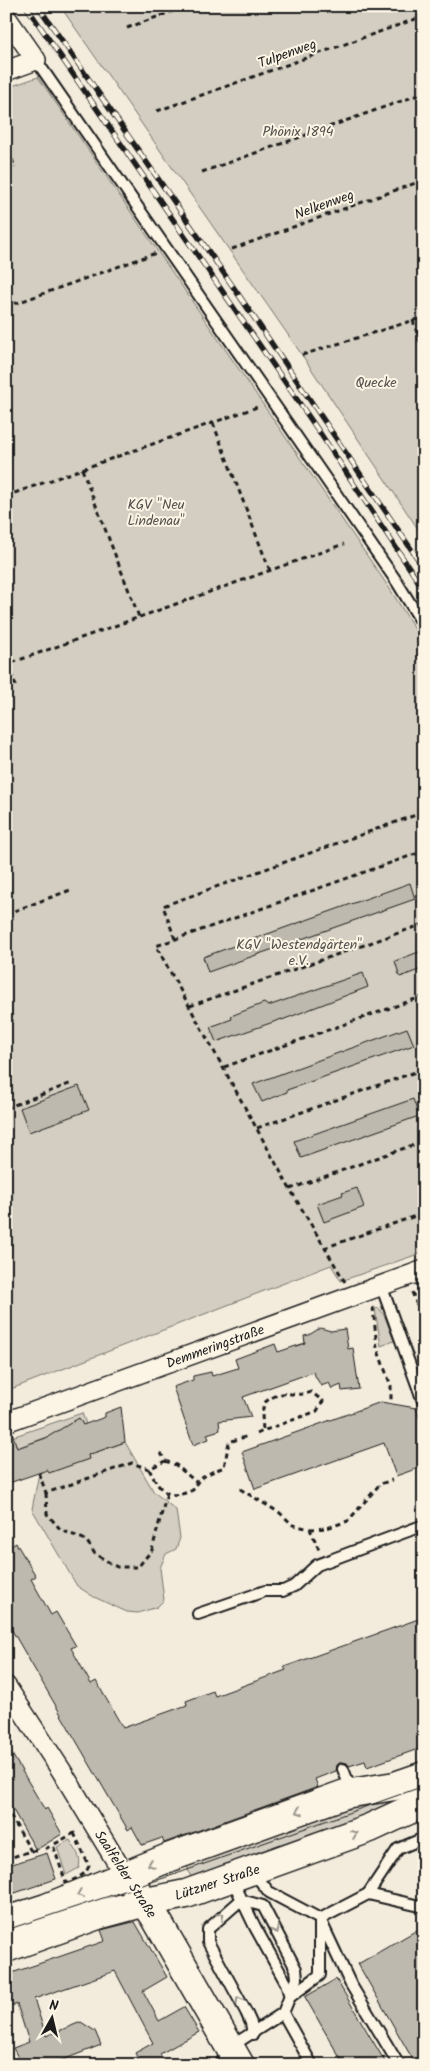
<svg xmlns="http://www.w3.org/2000/svg" width="430" height="2071" font-family="Kalam,sans-serif">
<rect width="100%" height="100%" fill="#f3ecdd"/>
<filter id="ink" filterUnits="userSpaceOnUse"><feTurbulence type="fractalNoise" baseFrequency=".02" numOctaves="2"/><feDisplacementMap in="SourceGraphic" scale="10" xChannelSelector="R" yChannelSelector="G"/><feConvolveMatrix kernelMatrix="1 2 1 2 8 2 1 2 1" color-interpolation-filters="sRGB"/></filter>
<g filter="url(#ink)">
<g fill="#d3cec1" stroke="#78756e">
<path d="M60,6H424V538L302,355Z"/>
<path d="M38,77L390,589L424,644V1252L341,1281L331,1265L6,1391V88Z"/>
<path d="M379,1308L385,1317L394,1341L381,1346L375,1309Z"/>
<path d="M82,1413L86,1424L83,1425L79,1418L53,1434V1435L17,1448L16,1444L6,1447V1439Z"/>
<path d="M125,1442L154,1492L176,1510L180,1538L176,1549L166,1554L160,1568L164,1600L157,1607L138,1613L127,1612L94,1597L77,1586L32,1509L39,1473L88,1459V1455Z"/>
<path d="M424,1782V1797L191,1878L187,1866Z"/>
<path d="M70,1840C75,1849 82,1857 79,1868L66,1875L57,1847Z"/>
</g>
<g fill="#beb9ae" stroke="#1c1c1c">
<path d="M410,883L415,899L208,972L203,957Z"/>
<path d="M424,950V968L400,977L395,961Z"/>
<path d="M363,973L368,987L282,1020V1019L216,1042L210,1027L232,1019L231,1016L264,1003L268,1006Z"/>
<path d="M407,1028L414,1045L287,1090V1092L262,1102L253,1084Z"/>
<path d="M79,1086L89,1110L29,1132L20,1108Z"/>
<path d="M413,1099L419,1116L301,1158L294,1141Z"/>
<path d="M357,1188L364,1207L324,1222L317,1204L343,1195L342,1193Z"/>
<path d="M320,1328L331,1331L345,1329L348,1349L353,1348L359,1389L342,1391L341,1385L332,1389L329,1383L321,1386L313,1372L243,1397L251,1417L219,1421L220,1430L207,1434L209,1439L193,1445L173,1387L193,1380V1376L211,1372L212,1376L238,1368L235,1359L275,1344L278,1352L305,1343L304,1336L309,1335Z"/>
<path d="M381,1402L416,1408L424,1430V1466L396,1476L384,1443L255,1489L242,1452Z"/>
<path d="M121,1407L125,1442L88,1455L89,1459L49,1473L47,1470L6,1484V1433L12,1432L17,1448L46,1438L79,1418L83,1425L105,1417V1413Z"/>
<path d="M16,1543L36,1576L31,1579L51,1615L56,1612L76,1646L71,1648L91,1684L96,1681L123,1728L187,1705L186,1701L213,1691L215,1696L286,1670L284,1667L424,1617V1747L367,1767L365,1761L349,1766L347,1763L341,1762L337,1765L336,1771L315,1779L318,1787L164,1843L162,1838L142,1845L132,1827L128,1830L6,1620V1549Z"/>
<path d="M6,1744L45,1810L47,1808L62,1834L36,1850L6,1798Z"/>
<path d="M47,1853L56,1879L6,1896V1866Z"/>
<path d="M133,1922H135L167,1977L143,1991L159,2021L184,2007L199,2032L160,2054L166,2065H141L135,2053L153,2043L115,1971L34,1999L46,2036L81,2022L95,2031L101,2045L50,2065H22L13,2048L29,2042L17,2004L6,2008V1975L105,1941L101,1930Z"/>
<path d="M424,1926V2065H416L358,1964Z"/>
<path d="M336,1979L387,2065H344L305,1997Z"/>
</g>
<g fill="none" stroke-linecap="round" stroke-linejoin="round">
<defs>
<g id="lane">
<path d="M36,60L397,582L424,626"/>
<path d="M381,1285L424,1404"/>
<path d="M198,1614L265,1591H283L294,1586L317,1565L424,1525"/>
<path d="M343,1769L352,1792"/>
<path d="M253,1872L269,1892L320,1919L350,1983L399,2065"/>
<path d="M232,1879L255,1927L286,1983L290,1997"/>
<path d="M368,1894L398,1849L424,1838"/>
<path d="M241,1900L208,1929V1942L246,2012L251,2023L253,2034"/>
<path d="M291,1996L320,1975V1919L368,1894L424,1907"/>
<path d="M283,2013L312,2065"/>
<path d="M220,2065L230,2047L283,2013L297,1979L296,1969L263,1906L241,1900"/>
</g>
<g id="street">
<path d="M6,17L36,60L6,71"/>
<path d="M6,1422L424,1270"/>
<path d="M6,1686L61,1770L124,1874"/>
</g>
<g id="secondary">
<path d="M136,1889L155,1917L240,2065"/>
<path d="M6,1921L46,1908L168,1858L345,1794L395,1786L424,1776"/>
<path d="M6,1948L98,1915L146,1902L186,1894L370,1828L424,1803"/>
</g>
</defs>
<use href="#lane" stroke="#1c1c1c" stroke-width="14"/>
<use href="#street" stroke="#1c1c1c" stroke-width="22"/>
<use href="#secondary" stroke="#1c1c1c" stroke-width="31"/>
<g stroke="#1c1c1c" stroke-width="3" stroke-dasharray="5 4" stroke-linecap="butt">
<path d="M127,28L187,6"/>
<path d="M157,111L424,16"/>
<path d="M6,142L15,168"/>
<path d="M202,172L424,93"/>
<path d="M232,249L424,180"/>
<path d="M6,307L156,253"/>
<path d="M413,320L424,357"/>
<path d="M302,355L424,317"/>
<path d="M213,423L270,571"/>
<path d="M82,469L139,617"/>
<path d="M6,496L260,406"/>
<path d="M6,660L8,664L344,544"/>
<path d="M8,664L17,689"/>
<path d="M6,914L73,889"/>
<path d="M175,939L163,906L424,812"/>
<path d="M190,1006L424,924"/>
<path d="M224,1067L424,996"/>
<path d="M6,1108L72,1083"/>
<path d="M257,1128L424,1069"/>
<path d="M290,1189L424,1141"/>
<path d="M324,1248L424,1213"/>
<path d="M345,1282L290,1189L156,946L424,851"/>
<path d="M412,1292L424,1324"/>
<path d="M373,1307L377,1348L391,1386V1403"/>
<path d="M257,1434L263,1431L317,1411L323,1401L311,1392C291,1399 284,1386 264,1403L262,1415L263,1431"/>
<path d="M165,1461L176,1465L196,1482"/>
<path d="M149,1469C160,1492 168,1501 193,1490C197,1477 212,1472 224,1467L229,1442L248,1436"/>
<path d="M39,1473L46,1493L132,1463L149,1469L165,1461L160,1451"/>
<path d="M240,1489L280,1513L293,1525L310,1529L320,1552"/>
<path d="M46,1493L47,1514L61,1530L86,1540L95,1554L117,1567H138L152,1550L167,1493"/>
<path d="M310,1529L327,1528L348,1521L380,1484L392,1480"/>
<path d="M6,1808L31,1851L6,1859"/>
<path d="M74,1833L89,1866C85,1876 75,1879 66,1883L53,1845Z"/>
<path d="M45,1849L53,1845"/>
<path d="M31,1851H37"/>
</g>
<use href="#lane" stroke="#fcf5e5" stroke-width="10"/>
<use href="#street" stroke="#fcf5e5" stroke-width="19"/>
<use href="#secondary" stroke="#fcf5e5" stroke-width="28"/>
<path stroke="#1c1c1c" stroke-width="1" d="M6,1930L176,1874L424,1786"/>
<defs>
<g id="rail">
<path d="M26,6L320,433L424,590"/>
<path d="M38,6L234,288L424,568"/>
</g>
</defs>
<use href="#rail" stroke="#1c1c1c" stroke-width="5.5"/>
<use href="#rail" stroke="#fcf5e5" stroke-width="4" stroke-dasharray="11" stroke-linecap="butt"/>
</g>
<defs><path id="oneway-chevron" d="M-2-3.5L2.5 0L-2 3.5" fill="none" stroke-width="1.6" stroke-linecap="round" stroke-linejoin="round" transform="scale(1.25)"/></defs>
<g stroke="#97938b">
<use href="#oneway-chevron" transform="translate(299 1811) rotate(160)"/>
<use href="#oneway-chevron" transform="translate(354 1834) rotate(-21)"/>
<use href="#oneway-chevron" transform="translate(151 1864) rotate(159)"/>
<use href="#oneway-chevron" transform="translate(80 1894) rotate(158)"/>
<use href="#oneway-chevron" transform="translate(221 1916) rotate(-43)"/>
<use href="#oneway-chevron" transform="translate(276 1930) rotate(62)"/>
<use href="#oneway-chevron" transform="translate(239 2000) rotate(-119)"/>
</g>
</g>
<g text-anchor="middle" stroke-width="4" stroke-linejoin="round" paint-order="stroke">
<g font-size="14" fill="#1c1c1c" stroke="#fcf5e5">
<text transform="translate(287 53) rotate(-20)" y="5">Tulpenweg</text>
<text transform="translate(324 204) rotate(-20)" y="5">Nelkenweg</text>
<text transform="translate(215 1346) rotate(-20)" y="5">Demmeringstraße</text>
<text transform="translate(126 1874) rotate(57)" y="5">Saalfelder Straße</text>
<text transform="translate(217 1882) rotate(-18)" y="5">Lützner Straße</text>
</g>
<g font-size="14" fill="#53514e" stroke="#fcf5e5">
<text x="298" y="136">Phönix 1894</text>
<text x="376" y="387">Quecke</text>
<text x="156" y="509">KGV "Neu<tspan x="156" dy="16">Lindenau"</tspan></text>
<text x="299" y="949">KGV "Westendgärten"<tspan x="299" dy="16">e.V.</tspan></text>
</g>
</g>
<rect width="430" height="2071" fill="none" stroke="#fcf5e5" stroke-width="25"/>
<rect x="12" y="12" width="405" height="2046" fill="none" stroke="#1c1c1c" stroke-width="2" filter="url(#ink)"/>
<g transform="translate(52 2018) rotate(8)" stroke="#fcf5e5" stroke-width="4" paint-order="stroke">
<path d="M0-4L9 19L0 12L-9 19Z" fill="#1c1c1c"/>
<text y="-8" font-size="14" font-weight="bold" text-anchor="middle" fill="#1c1c1c">N</text>
</g>
</svg>
